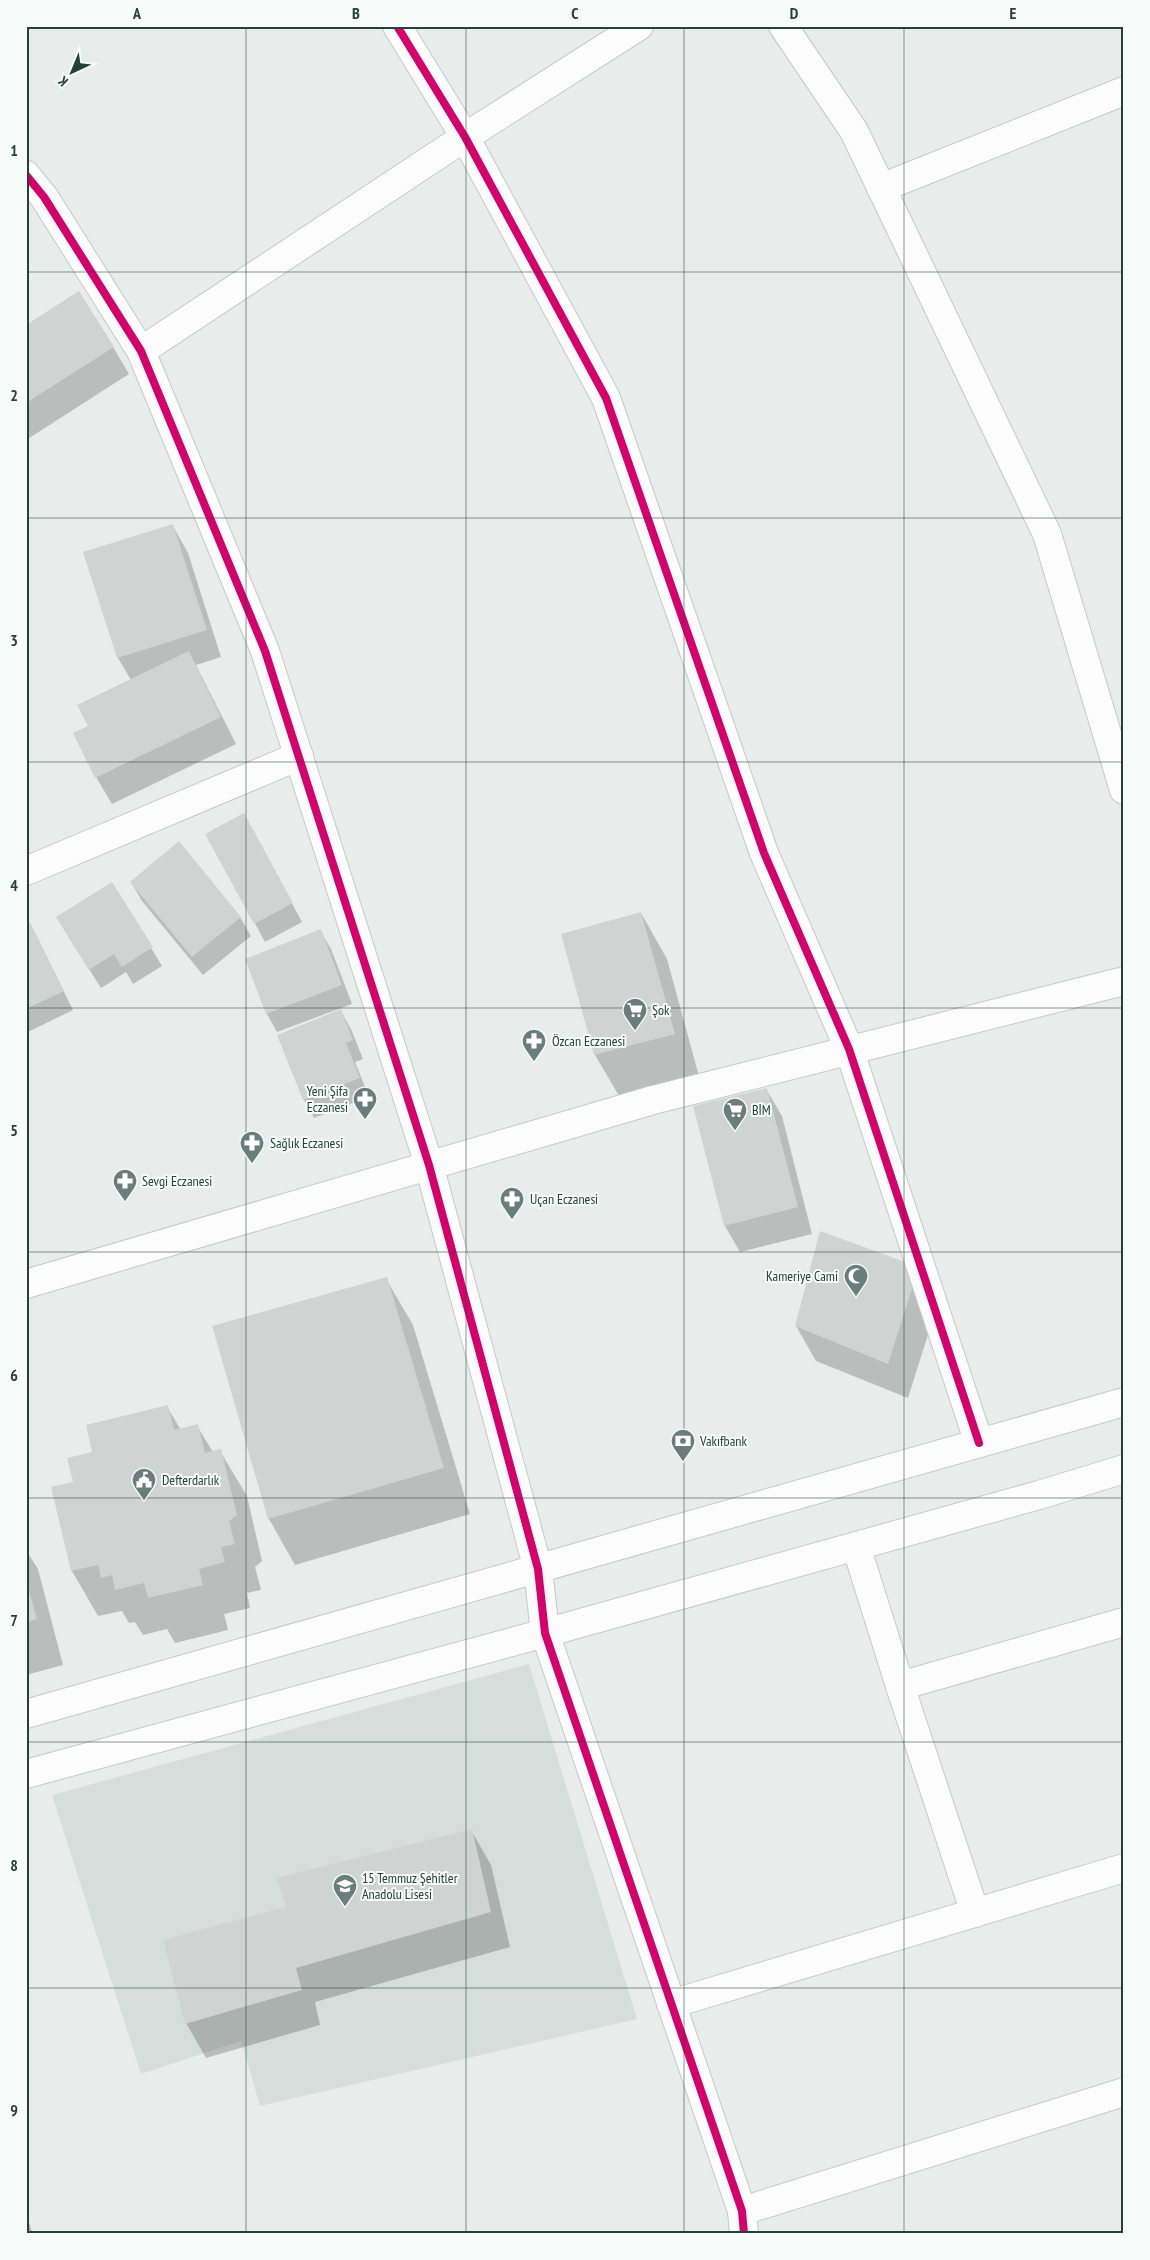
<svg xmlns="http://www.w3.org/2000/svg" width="1150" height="2260" font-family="'PT Sans Narrow',sans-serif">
<rect width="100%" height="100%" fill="#e8edeb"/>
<path fill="#d6dedb" d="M529,1664L637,2019L260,2106L241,2041L141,2074L52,1795Z"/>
<g fill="#0003">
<path d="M26,326L113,347L129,374L26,440Z"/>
<path d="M173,526L188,553L221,657L196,665L236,744L112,804L96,777L89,727L131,680L118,658Z"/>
<path d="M254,833L302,922L265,942L207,835Z"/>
<path d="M131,882L240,917L251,936L203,975L142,901Z"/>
<path d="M112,884L162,966L133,984L126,972L101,988L68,936Z"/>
<path d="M641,913L667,959L700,1080L622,1101L595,1055L563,935Z"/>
<path d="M30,924L73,1010L26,1033V926Z"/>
<path d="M320,931L331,949L352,1004L277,1032L267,1014L246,960Z"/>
<path d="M341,1011L351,1029L363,1059L355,1062L369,1097L314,1118L304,1100L278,1036Z"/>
<path d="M766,1089L782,1116L812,1234L740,1252L725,1226Z"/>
<path d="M918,1268L938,1303L908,1398L816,1361L796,1326Z"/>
<path d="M386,1279L413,1325L470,1514L295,1565L269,1519L214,1327Z"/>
<path d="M167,1407L181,1430L197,1426L213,1452L220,1451L247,1496L262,1561L255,1567L261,1590L247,1593L250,1608L224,1614L228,1630L175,1643L167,1629L143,1635L135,1622L129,1623L122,1611L98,1616L72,1571L75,1483L94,1453Z"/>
<path d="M26,1550L38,1569L63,1665L26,1675Z"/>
<path d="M471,1830L491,1865L510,1947L315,2002L320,2025L206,2058L186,2023L287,1908Z"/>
<path d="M26,2214L33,2234H26Z"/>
</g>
<g fill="#cfd4d2">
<path d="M79,291L114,347L26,403V325Z"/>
<path d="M173,524L207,630L117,658L83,552Z"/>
<path d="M189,651L221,717L95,778L73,733L88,726L77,705Z"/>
<path d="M244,813L293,903L254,924L205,834Z"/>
<path d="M179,841L241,917L192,957L130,882Z"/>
<path d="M112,882L153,947L122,967L114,954L89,970L56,917Z"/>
<path d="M641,912L675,1034L594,1055L561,934Z"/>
<path d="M30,922L64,991L26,1009V924Z"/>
<path d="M321,929L342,985L266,1014L245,959Z"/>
<path d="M341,1009L353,1040L346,1043L360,1078L303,1100L277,1035Z"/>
<path d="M767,1088L798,1207L724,1226L693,1106Z"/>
<path d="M820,1231L919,1267L888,1364L795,1326Z"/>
<path d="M387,1277L444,1468L268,1519L212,1326Z"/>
<path d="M168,1405L174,1430L198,1424L205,1453L221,1449L237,1515L229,1521L235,1544L221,1547L225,1562L199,1569L203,1585L148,1598L144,1583L115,1590L112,1575L101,1578L98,1565L71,1571L51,1487L73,1482L67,1458L92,1452L86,1425Z"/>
<path d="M26,1580L37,1619L26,1622Z"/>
<path d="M472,1829L491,1912L296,1968L302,1990L185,2024L163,1940L286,1907L277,1878Z"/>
</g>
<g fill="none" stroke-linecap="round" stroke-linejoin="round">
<defs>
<g id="street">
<path d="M397,26L465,137L606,398L764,853L849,1049L979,1443"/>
<path d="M783,26L854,131L1047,534L1124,790"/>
<path d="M26,175L44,197L141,351L265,651L429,1165L538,1569L545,1633L742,2211L744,2234"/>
<path d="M881,188L1124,91"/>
<path d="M141,351L465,137L639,26"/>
<path d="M26,871L299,756"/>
<path d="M26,1284L653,1100L1124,981"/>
<path d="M856,1546L900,1686L1124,1622"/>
<path d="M900,1686L975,1913"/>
<path d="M671,2004L1124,1868"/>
<path d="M742,2211L1124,2092"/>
</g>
<g id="secondary">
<path d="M26,1714L1124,1402"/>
<path d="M26,1774L545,1633L1039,1495L1124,1469"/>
</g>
</defs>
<use href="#street" stroke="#c5cac8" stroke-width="30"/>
<use href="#secondary" stroke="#c3cbc8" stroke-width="30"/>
<use href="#street" stroke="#fcfcfc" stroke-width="28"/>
<use href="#secondary" stroke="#fcfcfc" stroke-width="28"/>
<defs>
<g id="cycleway">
<path d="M397,26L465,137L606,398L764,853L849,1049L979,1443"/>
<path d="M26,175L44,197L141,351L265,651L429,1165L538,1569L545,1633L742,2211L744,2234"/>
</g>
</defs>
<use href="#cycleway" stroke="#f7fbf9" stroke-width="11"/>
<use href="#cycleway" stroke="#d6006c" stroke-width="8"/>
</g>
<path fill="none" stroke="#24423a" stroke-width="1" stroke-opacity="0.55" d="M246,26V2234M466,26V2234M684,26V2234M904,26V2234M26,272H1124M26,518H1124M26,762H1124M26,1008H1124M26,1252H1124M26,1498H1124M26,1742H1124M26,1988H1124"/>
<defs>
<symbol id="supermarket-pin" viewBox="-11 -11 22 30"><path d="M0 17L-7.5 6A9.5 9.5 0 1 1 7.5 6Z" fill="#697e78" stroke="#f7fbf9"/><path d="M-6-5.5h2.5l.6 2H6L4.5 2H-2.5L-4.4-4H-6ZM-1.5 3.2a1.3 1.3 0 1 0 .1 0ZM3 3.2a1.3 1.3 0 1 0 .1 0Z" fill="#fff"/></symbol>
<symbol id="pharmacy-pin" viewBox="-11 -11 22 30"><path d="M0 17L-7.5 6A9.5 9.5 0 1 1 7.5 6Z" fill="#697e78" stroke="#f7fbf9"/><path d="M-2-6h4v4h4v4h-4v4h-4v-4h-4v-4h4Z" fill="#fff"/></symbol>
<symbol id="mosque-pin" viewBox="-11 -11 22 30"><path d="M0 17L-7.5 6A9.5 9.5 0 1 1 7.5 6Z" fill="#697e78" stroke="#f7fbf9"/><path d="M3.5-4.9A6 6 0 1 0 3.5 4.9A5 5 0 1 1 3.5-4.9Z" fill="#fff"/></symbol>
<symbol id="bank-pin" viewBox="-11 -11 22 30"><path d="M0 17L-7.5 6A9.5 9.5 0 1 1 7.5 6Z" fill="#697e78" stroke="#f7fbf9"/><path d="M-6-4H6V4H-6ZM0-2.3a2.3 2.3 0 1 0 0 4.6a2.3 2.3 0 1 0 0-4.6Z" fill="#fff"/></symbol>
<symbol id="civic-pin" viewBox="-11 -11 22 30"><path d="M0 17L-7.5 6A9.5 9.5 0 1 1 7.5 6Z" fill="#697e78" stroke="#f7fbf9"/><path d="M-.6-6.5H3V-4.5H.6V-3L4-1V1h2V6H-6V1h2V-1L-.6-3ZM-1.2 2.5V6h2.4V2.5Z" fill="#fff"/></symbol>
<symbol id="school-pin" viewBox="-11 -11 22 30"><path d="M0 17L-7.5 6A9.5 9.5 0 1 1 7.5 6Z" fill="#697e78" stroke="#f7fbf9"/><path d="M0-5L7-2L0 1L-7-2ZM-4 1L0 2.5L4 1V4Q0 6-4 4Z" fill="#fff"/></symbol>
</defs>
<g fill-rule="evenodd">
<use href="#supermarket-pin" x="621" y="996" width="28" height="38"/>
<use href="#pharmacy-pin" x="520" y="1027" width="28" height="38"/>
<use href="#pharmacy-pin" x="351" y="1085" width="28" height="38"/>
<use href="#supermarket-pin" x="721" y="1096" width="28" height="38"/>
<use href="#pharmacy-pin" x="238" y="1129" width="28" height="38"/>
<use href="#pharmacy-pin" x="111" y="1167" width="28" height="38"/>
<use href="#pharmacy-pin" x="498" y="1185" width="28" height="38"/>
<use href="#mosque-pin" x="842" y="1262" width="28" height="38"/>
<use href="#bank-pin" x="669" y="1427" width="28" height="38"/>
<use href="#civic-pin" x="130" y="1466" width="28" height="38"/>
<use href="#school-pin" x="331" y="1872" width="28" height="38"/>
</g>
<g text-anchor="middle" stroke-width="4" stroke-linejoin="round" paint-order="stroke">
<g font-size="14" fill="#24423a" stroke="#f7fbf9" text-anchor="start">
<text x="652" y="1015">Şok</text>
<text x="552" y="1046">Özcan Eczanesi</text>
<text x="348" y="1096" text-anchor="end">Yeni Şifa<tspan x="348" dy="16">Eczanesi</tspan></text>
<text x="752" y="1115">BİM</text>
<text x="270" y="1148">Sağlık Eczanesi</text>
<text x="142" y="1186">Sevgi Eczanesi</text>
<text x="530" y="1204">Uçan Eczanesi</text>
<text x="838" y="1281" text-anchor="end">Kameriye Cami</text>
<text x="700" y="1446">Vakıfbank</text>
<text x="162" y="1485">Defterdarlık</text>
<text x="362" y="1883">15 Temmuz Şehitler<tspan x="362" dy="16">Anadolu Lisesi</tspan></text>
</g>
</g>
<rect width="1150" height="2260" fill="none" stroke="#f7fbf9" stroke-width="55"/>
<g transform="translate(72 72) rotate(224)" stroke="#f7fbf9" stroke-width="4" paint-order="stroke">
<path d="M0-4L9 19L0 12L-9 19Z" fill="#24423a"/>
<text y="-8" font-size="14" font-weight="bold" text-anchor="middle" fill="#24423a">K</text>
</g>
<rect x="28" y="28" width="1094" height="2204" fill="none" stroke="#24423a" stroke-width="2"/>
<g font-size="16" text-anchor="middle" font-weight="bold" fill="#24423a">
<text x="137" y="19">A</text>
<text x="356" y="19">B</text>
<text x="575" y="19">C</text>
<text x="794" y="19">D</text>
<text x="1013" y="19">E</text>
<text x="14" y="156">1</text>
<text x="14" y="401">2</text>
<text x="14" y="646">3</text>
<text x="14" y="891">4</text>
<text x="14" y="1136">5</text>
<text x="14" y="1381">6</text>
<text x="14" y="1626">7</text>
<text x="14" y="1871">8</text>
<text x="14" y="2116">9</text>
</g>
</svg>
